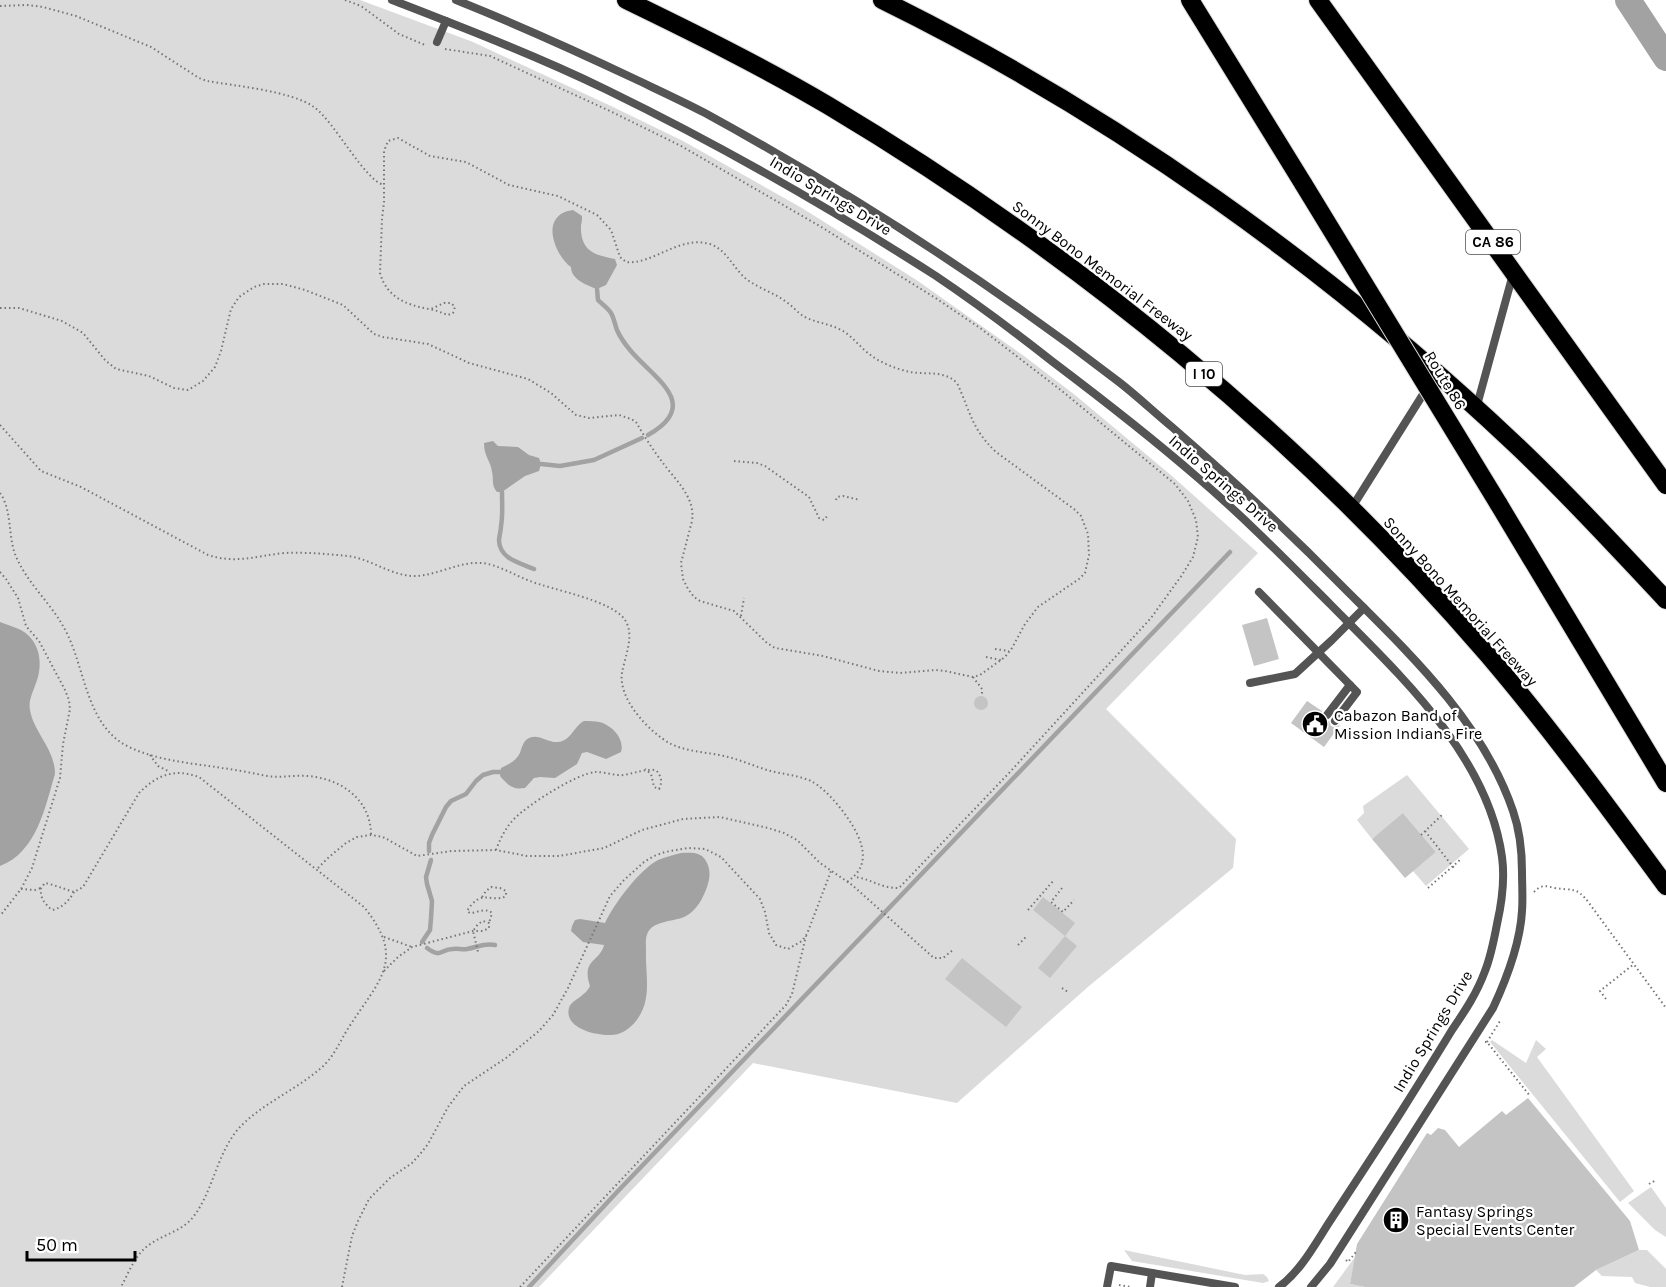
<svg xmlns="http://www.w3.org/2000/svg" width="1666" height="1287" font-family="Karla,sans-serif">
<rect width="100%" height="100%" fill="#fff"/>
<g fill="#dbdbdb">
<path d="M0,0H360L473,42L611,106L683,141L802,208L918,281L1024,356L1075,395L1172,476L1258,553L1106,709L1236,839L1233,868L1089,986L957,1103L753,1063L539,1287H0Z"/>
<path d="M1407,775L1469,849L1426,886L1413,871L1436,852L1404,814L1372,839L1357,820L1364,813L1363,806Z"/>
<path d="M1492,1040L1526,1063L1536,1040L1546,1049L1537,1057L1634,1191L1620,1202L1490,1042Z"/>
<path d="M1651,1187L1666,1208V1237L1655,1230L1628,1203Z"/>
<path d="M1124,1250L1245,1275L1263,1274L1267,1277L1269,1281L1263,1283L1132,1261Z"/>
<path d="M1639,1250H1647L1666,1269V1287H1650L1635,1283L1632,1277L1602,1276L1596,1270Z"/>
<path d="M1355,1257L1350,1284L1365,1287H1333Z"/>
</g>
<g fill="#a2a2a2">
<path d="M573,210L582,216C582,219 582,222 581,225C580,251 594,255 615,259L617,265L606,285L597,289C586,285 571,279 571,267C559,259 546,232 556,219C560,213 566,211 573,210Z"/>
<path d="M493,441L498,446L518,447L529,455L539,458L541,464L539,471L525,476L502,492H497C491,485 494,480 492,472C491,461 484,457 484,443Z"/>
<path d="M0,622C7,625 15,627 21,630C41,641 43,665 36,683C33,692 28,701 30,710C34,733 55,749 55,774C45,807 37,852 0,866Z"/>
<path d="M584,721C589,721 595,721 599,722C612,725 625,739 621,752L606,759L587,752L582,753L577,764L555,778L540,777L534,778L525,788C512,790 509,786 500,776L501,768C509,764 516,761 520,753C521,749 523,743 526,740C536,731 547,743 558,742C571,741 574,726 584,721Z"/>
<path d="M681,853C691,853 700,851 706,861C711,870 710,878 707,887C703,898 697,910 686,916C675,922 655,920 648,932C645,938 646,944 646,950C645,975 653,999 636,1021C631,1027 625,1032 618,1034C603,1038 563,1030 569,1008C571,1000 585,997 590,986C581,959 600,962 604,945L583,942L571,931L572,926L575,920L580,919L605,923C614,904 639,870 658,860C665,857 673,855 681,853Z"/>
</g>
<g fill="none" stroke-linecap="round" stroke-linejoin="round">
<g stroke="#a2a2a2" stroke-width="4.5">
<path d="M597,289L598,300C602,304 608,308 611,313C614,318 615,325 617,330C620,337 625,344 630,350C653,378 703,404 648,435"/>
<path d="M541,464L560,466L594,460L642,438"/>
<path d="M502,492C502,504 503,515 501,526C501,531 499,536 499,541C500,559 520,563 534,569"/>
<path d="M429,851V843L432,835L446,807L451,801L466,794L476,781L483,775L493,772H501"/>
<path d="M422,942L430,930L431,918L432,901L427,884L426,877L431,860"/>
<path d="M427,948C442,959 440,949 453,949C458,948 462,950 467,949C478,947 484,943 495,945"/>
<path d="M529,1287L618,1191L1230,552"/>
</g>
<path stroke="#a2a2a2" stroke-width="26" d="M1628,0L1666,58"/>
</g>
<g fill="#c4c4c4">
<path d="M1267,618L1279,659L1254,666L1242,625Z"/>
<circle cx="981" cy="703" r="7"/>
<path d="M1307,701L1322,711L1321,717L1324,720L1329,721L1331,726L1334,727L1340,725L1324,747L1291,723Z"/>
<path d="M1403,813L1436,852L1405,878L1372,839Z"/>
<path d="M1043,897L1075,923L1065,936L1033,910Z"/>
<path d="M1065,936L1077,946L1050,978L1038,968Z"/>
<path d="M962,958L1022,1007L1006,1027L945,979Z"/>
<path d="M1528,1098L1630,1221L1639,1250L1596,1270L1574,1287H1365L1350,1284L1357,1244L1427,1133L1431,1135L1438,1128L1445,1130L1459,1147L1502,1111L1506,1115Z"/>
</g>
<g fill="none" stroke-linecap="round" stroke-linejoin="round">
<defs>
<g id="motorway">
<path d="M626,0C694,33 763,67 829,106C1075,253 1301,437 1488,655C1551,729 1608,807 1666,886"/>
<path d="M882,0C1114,114 1329,268 1517,446C1569,495 1617,548 1666,600"/>
<path d="M1190,0L1304,185"/>
<path d="M1318,0L1666,485"/>
<path d="M1498,503L1666,783"/>
</g>
</defs>
<use href="#motorway" stroke="#dbdbdb" stroke-width="20"/>
<g stroke="#767676" stroke-width="2" stroke-dasharray="1.5 3" stroke-linecap="butt">
<path d="M345,0L361,6L399,34L425,45"/>
<path d="M0,6L27,5L43,7L76,16L151,47L199,78L207,81C236,86 291,91 314,107C334,121 365,181 384,185"/>
<path d="M445,49L490,56L612,112L683,147L823,228L937,299L980,328L1062,391L1175,484L1188,501L1196,520L1198,537L1193,557L1182,575L1151,618L1009,773L899,888C879,888 872,879 855,877"/>
<path d="M0,308H19L62,321L83,333L105,360L116,369L149,376L174,388L188,390L203,381L215,367L221,351L231,309L239,297L254,287L264,284H283L305,290L343,305L374,334L383,337L428,344L469,363L528,379L551,393L576,415L589,418L619,415L631,419L636,422C643,434 651,447 660,459C673,478 696,496 692,521L681,563L683,579L688,589L694,597L700,601L734,611L767,643L775,648L823,656L879,671L900,673L936,670L945,671L973,677L980,675L1005,657L1012,648L1025,624L1038,607L1079,579L1085,573L1089,555L1088,534L1081,516L1074,509L996,452C971,428 971,413 957,383C944,370 927,375 910,372C897,369 883,364 872,356C861,349 853,336 841,330C830,324 818,323 807,318C798,314 793,306 785,301C774,293 761,289 749,281C734,271 728,250 710,244C679,235 653,265 626,262L620,257L611,230L597,215L558,196L509,185L466,162L430,156L398,138L388,141L384,151V202L382,219L380,273C387,298 407,305 429,309C436,310 442,313 448,315L453,313L455,307L451,303H444L431,309"/>
<path d="M0,425L41,471L81,487L208,555C236,564 256,556 284,553C305,552 327,554 348,556C372,559 392,577 417,576C443,574 466,557 492,565C505,569 517,576 530,581C552,590 612,600 625,620C635,635 625,656 622,673C618,699 649,732 671,744C686,751 703,752 719,755C736,758 751,765 767,770C781,774 797,775 811,781C829,790 856,825 861,844C866,861 861,872 847,882"/>
<path d="M734,461L757,463L765,466L809,497L819,518L824,520L828,515"/>
<path d="M0,493C12,510 8,535 15,554C26,582 49,601 63,626C86,665 84,725 129,747C159,761 191,763 222,768C237,770 252,773 267,776C281,778 294,775 308,776C342,779 371,800 371,835"/>
<path d="M836,500L837,497L843,496L860,500"/>
<path d="M0,572L6,579L18,598L26,626L39,641L65,690L69,700L70,709L63,744L60,778L32,868L21,889L0,916"/>
<path d="M741,616L744,598"/>
<path d="M995,649L1009,651"/>
<path d="M986,657L1001,660"/>
<path d="M973,677L982,689V696"/>
<path d="M150,755L158,766L170,772"/>
<path d="M1425,831L1454,868"/>
<path d="M1421,835L1442,815"/>
<path d="M496,850C500,839 506,827 515,818C528,805 577,773 596,772C605,772 615,776 624,775C635,773 644,769 656,770C661,776 663,781 659,789L654,787L651,774L645,769"/>
<path d="M318,868L329,857L346,843L357,837L371,835L383,837L417,856L452,851L496,850L527,856H559L604,848L642,830L683,819L720,817L768,828L784,833L797,840L820,863L852,885L934,958H943L954,949"/>
<path d="M1062,888L1051,902L1063,912L1074,900"/>
<path d="M1428,888L1460,860"/>
<path d="M21,889L35,890L41,888"/>
<path d="M74,892C69,901 62,908 52,910C44,903 40,898 41,888L45,883C55,885 64,889 74,892L83,887L139,793C157,775 174,768 199,777L364,907C407,960 379,980 349,1027C340,1041 334,1057 321,1068C296,1090 263,1103 240,1127C217,1152 214,1189 194,1216C182,1232 160,1235 145,1248C134,1258 128,1274 121,1287"/>
<path d="M1534,892C1541,884 1546,886 1555,888C1573,891 1576,886 1589,903L1666,1008"/>
<path d="M482,897L486,891L491,887L500,888L506,891V896C492,904 482,887 467,911L470,913C477,913 485,907 492,913L489,923"/>
<path d="M1028,910L1054,880"/>
<path d="M384,937L412,947"/>
<path d="M1018,945L1026,937"/>
<path d="M384,971L398,957L412,947L473,931H483L489,928V923L483,921L478,924L473,931L478,952"/>
<path d="M1062,988L1068,992"/>
<path d="M1606,999L1600,991L1634,964"/>
<path d="M1485,1042H1487L1530,1096"/>
<path d="M1487,1042L1500,1021"/>
<path d="M1649,1184L1656,1180"/>
<path d="M1346,1260L1348,1262L1356,1252"/>
<path d="M1119,1285L1131,1287"/>
<path d="M342,1287L352,1236L358,1221L369,1199L390,1178L412,1163L421,1153L428,1144L448,1107L464,1086L506,1058L539,1031L553,1015L568,988L610,896L624,880L644,862L654,856L665,852L688,848L705,849L721,857L760,899L765,912L769,933L776,945L788,949L802,941L807,934L831,871"/>
<path d="M520,1287L786,1005L792,994L806,936"/>
</g>
<g stroke="#545454" stroke-width="8">
<path d="M392,0C464,28 537,56 607,90C720,145 830,208 936,276C976,303 1015,332 1053,362C1102,399 1151,437 1197,477C1244,517 1287,561 1330,604C1399,674 1488,755 1502,857C1505,879 1502,902 1497,924C1494,940 1491,956 1485,971C1477,993 1465,1011 1452,1030C1435,1058 1418,1085 1401,1112C1378,1148 1355,1183 1332,1218C1316,1242 1302,1270 1279,1287"/>
<path d="M456,0C516,24 576,51 635,79C658,90 682,101 705,113C849,192 988,281 1119,382C1137,396 1154,412 1172,427C1232,479 1289,532 1344,588C1408,652 1483,722 1513,811C1520,831 1522,851 1522,872C1522,885 1523,899 1522,911C1520,945 1507,978 1493,1008L1330,1264L1311,1287"/>
<path d="M437,42L446,21"/>
<path d="M1476,409L1513,274"/>
<path d="M1351,509L1427,388"/>
<path d="M1259,592L1357,692L1335,721"/>
<path d="M1250,683L1295,674L1332,640L1364,608"/>
<path d="M1327,715L1350,685"/>
<path d="M1107,1287L1111,1266L1235,1287"/>
<path d="M1150,1287L1152,1273"/>
</g>
<use href="#motorway" stroke="#000" stroke-width="18"/>
<defs>
<path id="motorway-bridge" d="M1304,185L1498,503"/>
</defs>
<use href="#motorway-bridge" stroke="#dbdbdb" stroke-width="20" stroke-linecap="butt"/>
<use href="#motorway-bridge" stroke="#000" stroke-width="18"/>
</g>
<defs>
<symbol id="civic-disc" viewBox="-11 -11 22 22"><circle r="9.5" fill="#000" stroke="#fff"/><path d="M-.6-6.5H3V-4.5H.6V-3L4-1V1h2V6H-6V1h2V-1L-.6-3ZM-1.2 2.5V6h2.4V2.5Z" fill="#fff"/></symbol>
<symbol id="building-disc" viewBox="-11 -11 22 22"><circle r="9.5" fill="#000" stroke="#fff"/><path d="M-4-6H4V6H1V3H-1V6H-4ZM-2.5-4.3h1.7v1.8h-1.7ZM.8-4.3h1.7v1.8H.8ZM-2.5-1h1.7V.8h-1.7ZM.8-1h1.7V.8H.8Z" fill="#fff"/></symbol>
</defs>
<g fill-rule="evenodd">
<use href="#civic-disc" x="1300" y="709" width="30" height="30"/>
<use href="#building-disc" x="1381" y="1205" width="30" height="30"/>
</g>
<g text-anchor="middle" stroke-width="4.5" stroke-linejoin="round" paint-order="stroke">
<g fill="#fff" stroke="#4c4c4c" stroke-width="1.5">
<rect x="1466" y="230" width="54" height="24" rx="4.5"/>
<rect x="1186" y="362" width="36" height="24" rx="4.5"/>
</g>
<g font-size="15" font-weight="bold" fill="#000">
<text x="1493" y="247">CA 86</text>
<text x="1204" y="379">I 10</text>
</g>
<g font-size="16" fill="#000" stroke="#fff">
<text transform="translate(831 195) rotate(31)" y="6">Indio Springs Drive</text>
<text transform="translate(1103 270) rotate(37)" y="6">Sonny Bono Memorial Freeway</text>
<text transform="translate(1446 380) rotate(59)" y="6">Route 86</text>
<text transform="translate(1224 483) rotate(41)" y="6">Indio Springs Drive</text>
<text transform="translate(1461 601) rotate(48)" y="6">Sonny Bono Memorial Freeway</text>
<text transform="translate(1432 1031) rotate(-59)" y="6">Indio Springs Drive</text>
</g>
<g font-size="16" fill="#000" stroke="#fff" text-anchor="start">
<text x="1334" y="721">Cabazon Band of<tspan x="1334" dy="18">Mission Indians Fire</tspan></text>
<text x="1416" y="1217">Fantasy Springs<tspan x="1416" dy="18">Special Events Center</tspan></text>
</g>
</g>
<path d="M27 1251v9h108v-9" fill="none" stroke="#000000" stroke-width="3"/>
<text x="36" y="1251" font-size="18" fill="#000000" stroke="#ffffff" stroke-width="4.5" paint-order="stroke">50 m</text>
</svg>
